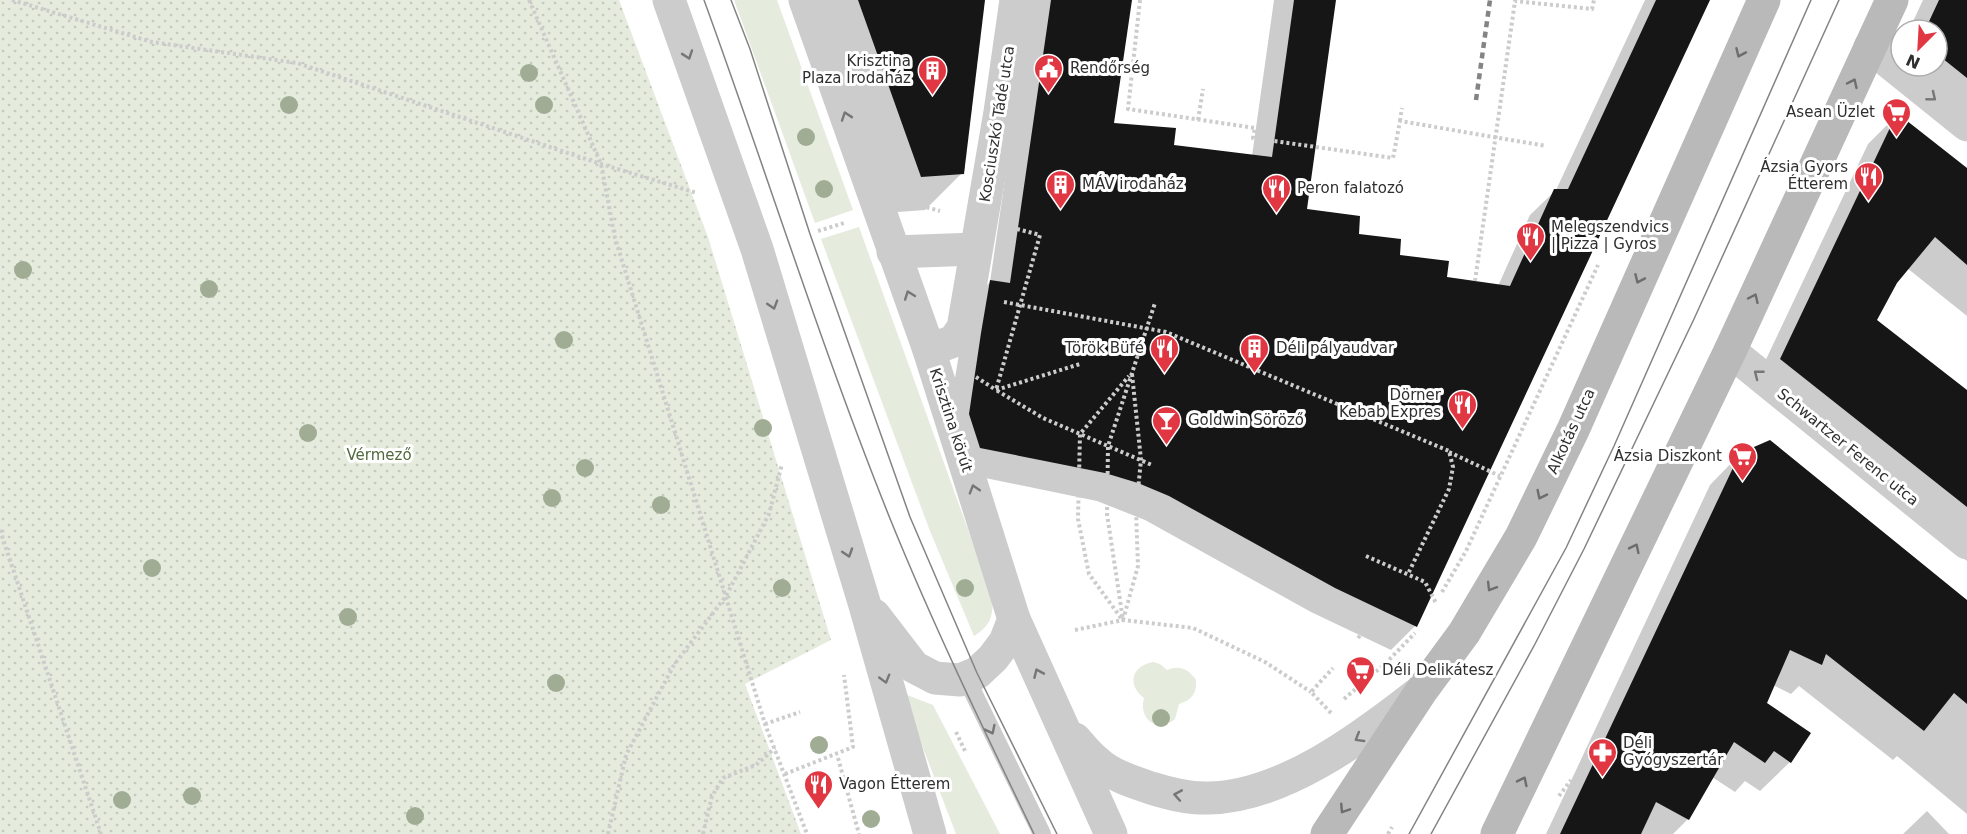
<svg xmlns="http://www.w3.org/2000/svg" width="1967" height="834" font-family="'DejaVu Sans',sans-serif">
<defs>
<pattern id="park-dots" width="8" height="8" patternUnits="userSpaceOnUse" patternTransform="scale(1.5)"><rect width="8" height="8" fill="#e5ebdd"/><path d="M2 2h.1M6 6h.1" fill="none" stroke="#c5cabe" stroke-width="1.8" stroke-linecap="round"/></pattern>
</defs>
<rect width="100%" height="100%" fill="#fff"/>
<g fill="#e5ebdd">
<path d="M734,0H777L853,210L815,223Z"/>
<path d="M859,227L993,599C992,618 991,625 974,636L930,531L821,239Z"/>
<path d="M1153,662L1160,664L1167,670C1180,665 1188,669 1196,680C1197,693 1192,700 1179,704L1175,719C1158,734 1138,719 1144,698C1127,685 1131,666 1153,662Z"/>
<path d="M902,693L933,705L1000,834H956Z"/>
</g>
<path fill="url(#park-dots)" d="M0,0H619L708,237L831,640L745,684L801,834H0Z"/>
<g fill="#0003">
<path d="M808,0H983L962,173L925,210L884,213Z"/>
<path d="M1031,0H1130L1112,124L1173,146L1252,156L1274,0H1335L1306,211L1445,278L1498,286L1530,215L1556,190L1645,0H1708L1415,626L1391,650L1311,612L1145,520L1097,501L956,472L945,439L967,305L990,282Z"/>
<path d="M1923,0H1967V137L1888,74L1901,46V66H1937V30H1909Z"/>
<path d="M1897,115L1967,171V316L1907,268L1896,282L1875,320L1967,393V561L1752,389L1868,144Z"/>
<path d="M1740,454L1967,602V814L1897,756L1893,760L1799,686L1791,694L1773,685L1765,703L1790,762L1760,791L1745,781L1735,792L1712,777L1688,819L1673,834H1546L1710,485Z"/>
<path d="M1927,811L1949,834H1903Z"/>
</g>
<g fill="#161616">
<path d="M858,0H985L964,174L921,177Z"/>
<path d="M1051,0H1132L1114,123L1176,128L1174,145L1272,157L1294,0H1336L1307,209L1360,216L1359,234L1401,239L1400,255L1449,261L1447,277L1510,286L1554,189H1568L1656,0H1710L1417,627L1335,588L1169,496L1138,483L1105,473L980,448L969,414L981,333L990,280L1010,283Z"/>
<path d="M1939,0H1967V78L1937,54V30H1925Z"/>
<path d="M1897,113L1967,168V265L1935,237L1897,283L1877,320L1967,390V507L1780,359Z"/>
<path d="M1770,440L1967,600V704L1954,693L1924,731L1826,654L1822,665L1790,650L1767,703L1811,733L1791,763L1774,751L1765,763L1734,742L1689,820L1656,802L1641,834H1560L1740,453Z"/>
</g>
<g fill="none" stroke-linecap="round" stroke-linejoin="round">
<g stroke="#ccc" stroke-width="4" stroke-dasharray="3 3" stroke-linecap="butt">
<path d="M12,0L152,42L297,63L601,164L697,193"/>
<path d="M529,0L601,164L615,238L765,724L807,834"/>
<path d="M1140,0L1128,109L1255,128L1253,138L1393,158L1400,121L1546,146"/>
<path d="M1198,120L1203,89"/>
<path d="M1400,121L1402,108"/>
<path d="M915,204L940,211"/>
<path d="M1017,229L1040,235L996,390L1043,418L1152,465"/>
<path d="M818,231L844,223"/>
<path d="M1475,281L1515,1L1592,9L1594,0"/>
<path d="M1004,302L1166,332L1449,451L1453,467L1449,489L1408,574"/>
<path d="M1132,374L1141,460L1136,510L1138,566L1123,620L1107,514L1108,446L1155,303"/>
<path d="M976,377L996,390L1080,364"/>
<path d="M1449,452L1500,476"/>
<path d="M0,530L101,834"/>
<path d="M1366,556L1425,582L1436,603"/>
<path d="M1442,592L1466,551L1598,265"/>
<path d="M1121,618L1089,574L1078,519L1080,434L1129,376"/>
<path d="M1075,630L1123,620L1193,628L1265,662L1311,692"/>
<path d="M1358,638L1370,624"/>
<path d="M1344,699L1387,662L1415,633"/>
<path d="M1331,713L1311,692L1333,668"/>
<path d="M765,724L800,712"/>
<path d="M956,732L966,753"/>
<path d="M838,758L859,834"/>
<path d="M785,774L853,747L844,675"/>
<path d="M1559,796L1571,780"/>
<path d="M608,834L626,755L674,665L726,596L769,514L782,464"/>
<path d="M703,834L712,796L723,778L756,765L775,748"/>
<path d="M1388,834L1392,827"/>
</g>
<path stroke="#ccc" stroke-width="18" d="M966,678L1042,834"/>
<g stroke="#ccc" stroke-width="33">
<path d="M1870,47L1967,125"/>
<path d="M893,252L976,249"/>
<path d="M929,350L954,341L963,328L1000,112L1016,0"/>
<path d="M1730,351L1967,543"/>
</g>
<g stroke="#ccc" stroke-width="33">
<path d="M669,0L757,249L864,602L930,834"/>
<path d="M805,0L929,350L1014,619L1111,834"/>
<path d="M874,615L914,667L935,678L960,680L977,673L993,658L1005,642L1014,619"/>
<path d="M1075,739C1082,747 1089,756 1097,762C1111,775 1133,782 1151,788C1170,794 1189,799 1209,798C1282,797 1361,738 1416,695"/>
</g>
<g stroke="#b9b9b9" stroke-width="33">
<path d="M1327,834L1422,690L1464,633L1521,537L1573,430L1764,0"/>
<path d="M1497,834L1730,351L1892,0"/>
</g>
<g stroke="#848484" stroke-width="1.5">
<path d="M704,0C767,173 822,350 891,521C934,627 984,730 1034,834"/>
<path d="M731,0L750,49L810,234L910,517L977,673L1057,834"/>
<path d="M1409,834L1566,548L1614,446L1811,0"/>
<path d="M1431,834L1535,644L1584,549L1694,319L1839,0"/>
</g>
<path stroke="#848484" stroke-width="4.5" stroke-dasharray="6 4.5" stroke-linecap="butt" d="M1476,100L1490,0"/>
</g>
<g fill="#a0ac94">
<circle cx="529" cy="73" r="9"/>
<circle cx="289" cy="105" r="9"/>
<circle cx="544" cy="105" r="9"/>
<circle cx="806" cy="137" r="9"/>
<circle cx="824" cy="189" r="9"/>
<circle cx="23" cy="270" r="9"/>
<circle cx="209" cy="289" r="9"/>
<circle cx="564" cy="340" r="9"/>
<circle cx="763" cy="428" r="9"/>
<circle cx="308" cy="433" r="9"/>
<circle cx="585" cy="468" r="9"/>
<circle cx="552" cy="498" r="9"/>
<circle cx="661" cy="505" r="9"/>
<circle cx="152" cy="568" r="9"/>
<circle cx="782" cy="588" r="9"/>
<circle cx="965" cy="588" r="9"/>
<circle cx="348" cy="617" r="9"/>
<circle cx="556" cy="683" r="9"/>
<circle cx="1161" cy="718" r="9"/>
<circle cx="819" cy="745" r="9"/>
<circle cx="192" cy="796" r="9"/>
<circle cx="122" cy="800" r="9"/>
<circle cx="415" cy="816" r="9"/>
<circle cx="871" cy="819" r="9"/>
</g>
<defs><path id="oneway-chevron" d="M-2-3.5L2.5 0L-2 3.5" fill="none" stroke-width="1.6" stroke-linecap="round" stroke-linejoin="round" transform="scale(1.5)"/></defs>
<g stroke="#6d6d6d">
<use href="#oneway-chevron" transform="translate(1740 53) rotate(114)"/>
<use href="#oneway-chevron" transform="translate(1853 83) rotate(-65)"/>
<use href="#oneway-chevron" transform="translate(1639 279) rotate(114)"/>
<use href="#oneway-chevron" transform="translate(1754 298) rotate(-65)"/>
<use href="#oneway-chevron" transform="translate(1541 495) rotate(116)"/>
<use href="#oneway-chevron" transform="translate(1635 548) rotate(-64)"/>
<use href="#oneway-chevron" transform="translate(1491 587) rotate(121)"/>
<use href="#oneway-chevron" transform="translate(1523 781) rotate(-64)"/>
<use href="#oneway-chevron" transform="translate(1344 809) rotate(123)"/>
</g>
<g stroke="#767676">
<use href="#oneway-chevron" transform="translate(688 55) rotate(71)"/>
<use href="#oneway-chevron" transform="translate(1932 97) rotate(39)"/>
<use href="#oneway-chevron" transform="translate(846 116) rotate(-109)"/>
<use href="#oneway-chevron" transform="translate(909 295) rotate(-110)"/>
<use href="#oneway-chevron" transform="translate(773 305) rotate(73)"/>
<use href="#oneway-chevron" transform="translate(1758 374) rotate(-142)"/>
<use href="#oneway-chevron" transform="translate(974 489) rotate(-107)"/>
<use href="#oneway-chevron" transform="translate(848 553) rotate(72)"/>
<use href="#oneway-chevron" transform="translate(1038 673) rotate(-114)"/>
<use href="#oneway-chevron" transform="translate(885 679) rotate(74)"/>
<use href="#oneway-chevron" transform="translate(991 730) rotate(64)"/>
<use href="#oneway-chevron" transform="translate(1359 738) rotate(149)"/>
<use href="#oneway-chevron" transform="translate(1178 795) rotate(-170)"/>
</g>
<defs>
<symbol id="civic-pin" viewBox="-11 -11 22 30"><path d="M0 17L-7.5 6A9.5 9.5 0 1 1 7.5 6Z" fill="#e03743" stroke="#fff"/><path d="M-.6-6.5H3V-4.5H.6V-3L4-1V1h2V6H-6V1h2V-1L-.6-3ZM-1.2 2.5V6h2.4V2.5Z" fill="#fff"/></symbol>
<symbol id="building-pin" viewBox="-11 -11 22 30"><path d="M0 17L-7.5 6A9.5 9.5 0 1 1 7.5 6Z" fill="#e03743" stroke="#fff"/><path d="M-4-6H4V6H1V3H-1V6H-4ZM-2.5-4.3h1.7v1.8h-1.7ZM.8-4.3h1.7v1.8H.8ZM-2.5-1h1.7V.8h-1.7ZM.8-1h1.7V.8H.8Z" fill="#fff"/></symbol>
<symbol id="supermarket-pin" viewBox="-11 -11 22 30"><path d="M0 17L-7.5 6A9.5 9.5 0 1 1 7.5 6Z" fill="#e03743" stroke="#fff"/><path d="M-6-5.5h2.5l.6 2H6L4.5 2H-2.5L-4.4-4H-6ZM-1.5 3.2a1.3 1.3 0 1 0 .1 0ZM3 3.2a1.3 1.3 0 1 0 .1 0Z" fill="#fff"/></symbol>
<symbol id="restaurant-pin" viewBox="-11 -11 22 30"><path d="M0 17L-7.5 6A9.5 9.5 0 1 1 7.5 6Z" fill="#e03743" stroke="#fff"/><path d="M-5-6h1v4h1v-4h1v4h1v-4h1v5L-1.5 .5V6h-2V.5L-5-1ZM5-6V6H3V1.5H1.5Q1.5-4 5-6Z" fill="#fff"/></symbol>
<symbol id="bar-pin" viewBox="-11 -11 22 30"><path d="M0 17L-7.5 6A9.5 9.5 0 1 1 7.5 6Z" fill="#e03743" stroke="#fff"/><path d="M-6-5H6L.8 .8V4.5H3.5V6h-7V4.5H-.8V.8Z" fill="#fff"/></symbol>
<symbol id="pharmacy-pin" viewBox="-11 -11 22 30"><path d="M0 17L-7.5 6A9.5 9.5 0 1 1 7.5 6Z" fill="#e03743" stroke="#fff"/><path d="M-2-6h4v4h4v4h-4v4h-4v-4h-4v-4h4Z" fill="#fff"/></symbol>
</defs>
<g fill-rule="evenodd">
<use href="#civic-pin" x="1032" y="52" width="33" height="45"/>
<use href="#building-pin" x="916" y="54" width="33" height="45"/>
<use href="#supermarket-pin" x="1880" y="96" width="33" height="45"/>
<use href="#restaurant-pin" x="1852" y="160" width="33" height="45"/>
<use href="#building-pin" x="1044" y="168" width="33" height="45"/>
<use href="#restaurant-pin" x="1260" y="172" width="33" height="45"/>
<use href="#restaurant-pin" x="1514" y="220" width="33" height="45"/>
<use href="#restaurant-pin" x="1148" y="332" width="33" height="45"/>
<use href="#building-pin" x="1238" y="332" width="33" height="45"/>
<use href="#restaurant-pin" x="1446" y="388" width="33" height="45"/>
<use href="#bar-pin" x="1150" y="404" width="33" height="45"/>
<use href="#supermarket-pin" x="1726" y="440" width="33" height="45"/>
<use href="#supermarket-pin" x="1344" y="654" width="33" height="45"/>
<use href="#pharmacy-pin" x="1586" y="736" width="33" height="45"/>
<use href="#restaurant-pin" x="802" y="768" width="33" height="45"/>
</g>
<g text-anchor="middle" stroke-width="6" stroke-linejoin="round" paint-order="stroke">
<g font-size="15" fill="#2f2f2f" stroke="#fff" text-anchor="start">
<text x="911" y="66" text-anchor="end">Krisztina<tspan x="911" dy="17">Plaza Irodaház</tspan></text>
<text x="1070" y="73">Rendőrség</text>
<text x="1875" y="117" text-anchor="end">Asean Üzlet</text>
<text x="1848" y="172" text-anchor="end">Ázsia Gyors<tspan x="1848" dy="17">Étterem</tspan></text>
<text x="1082" y="189">MÁV irodaház</text>
<text x="1297" y="193">Peron falatozó</text>
<text x="1551" y="232">Melegszendvics<tspan x="1551" dy="17">| Pizza | Gyros</tspan></text>
<text x="1144" y="353" text-anchor="end">Török Büfé</text>
<text x="1276" y="353">Déli pályaudvar</text>
<text x="1441" y="400" text-anchor="end">Dörner<tspan x="1441" dy="17">Kebab Expres</tspan></text>
<text x="1188" y="425">Goldwin Söröző</text>
<text x="1722" y="461" text-anchor="end">Ázsia Diszkont</text>
<text x="1382" y="675">Déli Delikátesz</text>
<text x="1623" y="748">Déli<tspan x="1623" dy="17">Gyógyszertár</tspan></text>
<text x="839" y="789">Vagon Étterem</text>
</g>
<g font-size="15" fill="#2f2f2f" stroke="#fff">
<text transform="translate(997 124) rotate(-81)" y="5">Kosciuszkó Tádé utca</text>
<text transform="translate(951 420) rotate(72)" y="5">Krisztina körút</text>
<text transform="translate(1571 431) rotate(-65)" y="5">Alkotás utca</text>
<text transform="translate(1848 447) rotate(39)" y="5">Schwartzer Ferenc utca</text>
</g>
<g font-size="15" fill="#52693d" stroke="#fff">
<text x="379" y="460">Vérmező</text>
</g>
</g>
<g transform="translate(1919 48) rotate(204)"><circle r="28" fill="#ffffff" stroke="#acacac" stroke-width="1.5"/>
<path d="M0-4.5L10 22L0 15L-10 22Z" fill="#e03743"/>
<text y="-9" font-size="16" font-weight="bold" text-anchor="middle" fill="#2f2f2f">N</text>
</g>
</svg>
